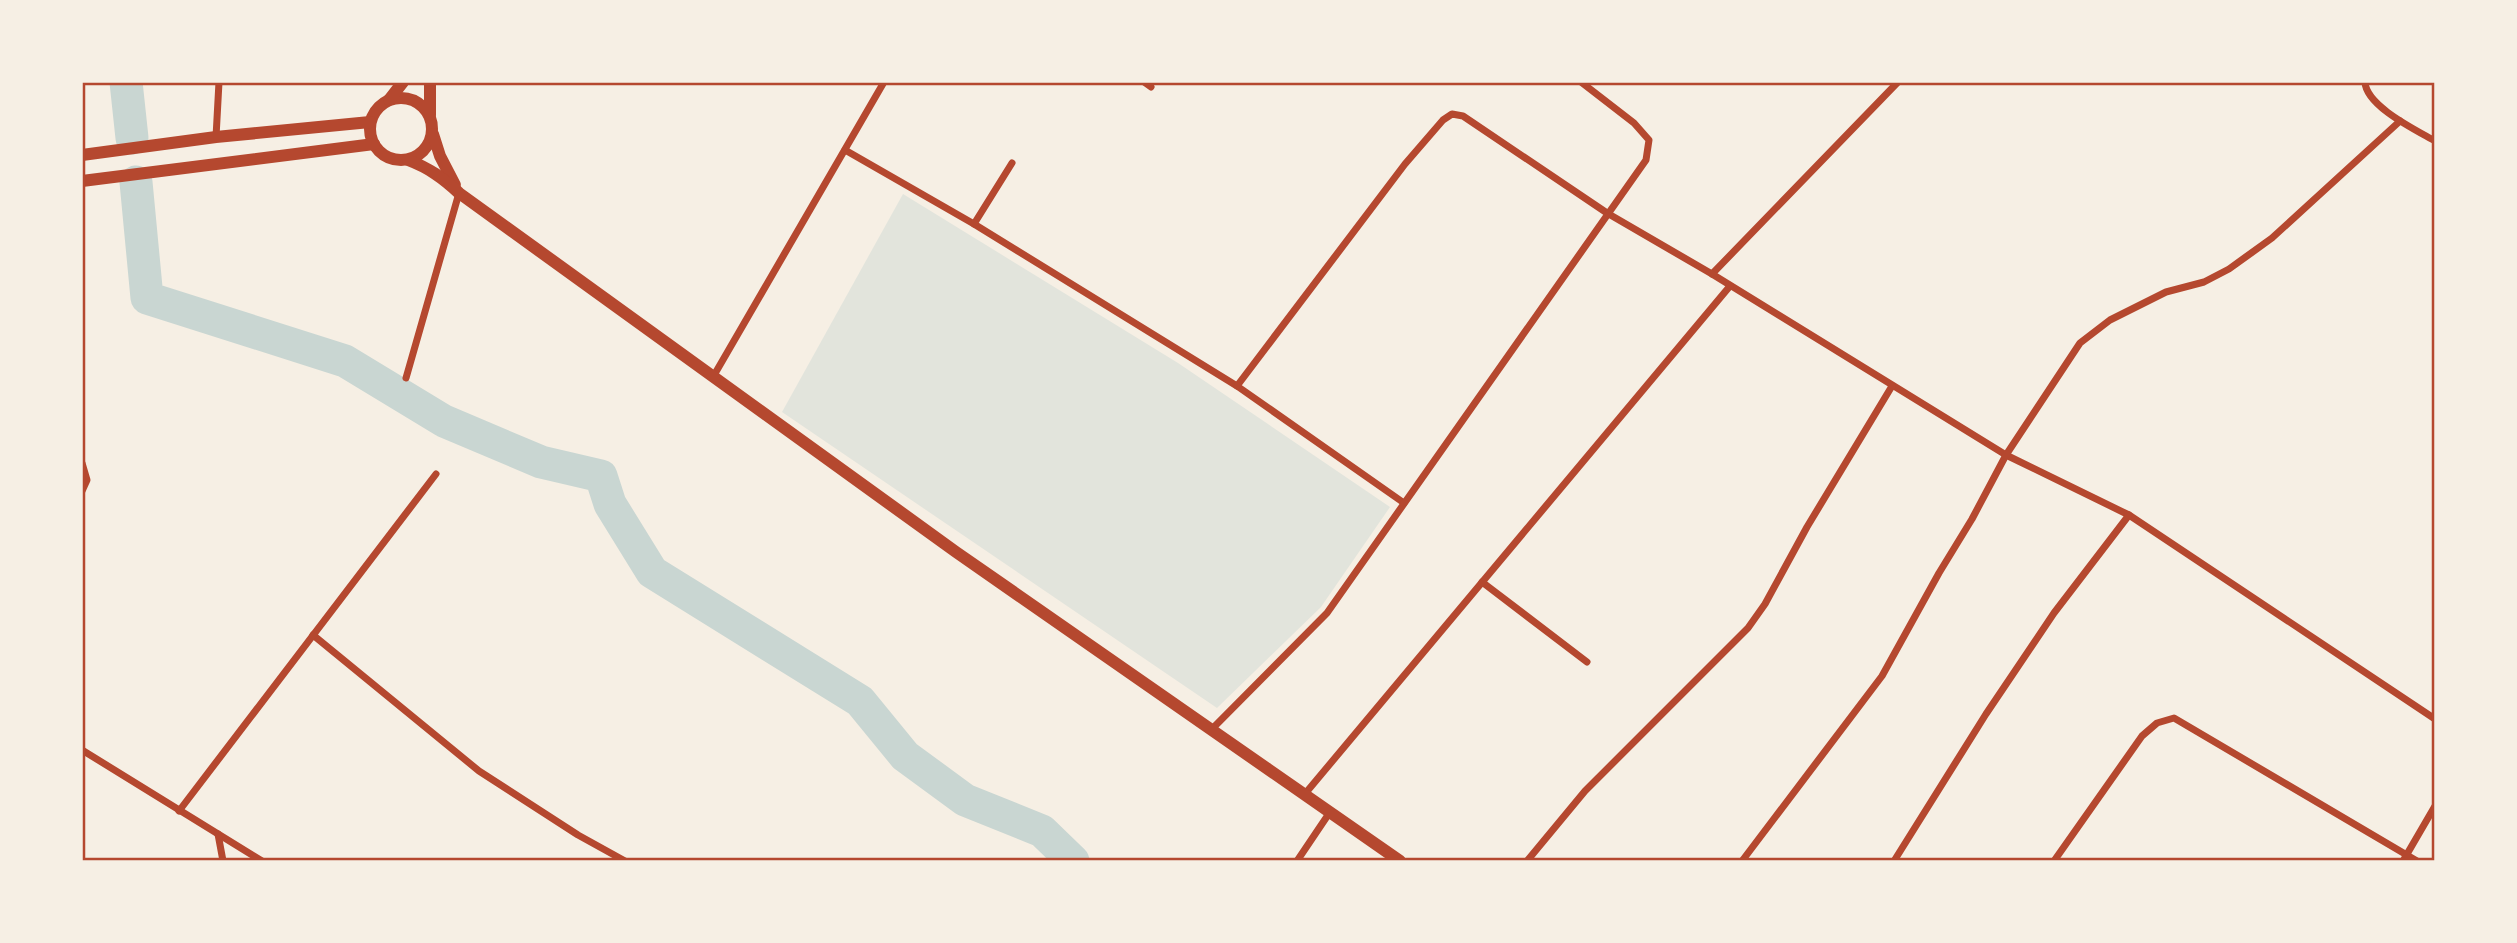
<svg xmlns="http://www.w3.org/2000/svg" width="2517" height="943" font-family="'Varela Round',sans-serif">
<rect width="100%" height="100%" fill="#f6efe4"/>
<path fill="#e2e4dc" d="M903,194L1178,363L1390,507L1321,607L1217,708L782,412Z"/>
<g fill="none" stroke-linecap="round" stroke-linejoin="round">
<g stroke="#c9d6d2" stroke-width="33">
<path d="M126,82L132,138"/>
<path d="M136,182L147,298L345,361L444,421L541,462L601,476L610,504L652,572L860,701L905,756L965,800L1042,831L1073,861"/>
</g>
<g stroke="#b5482f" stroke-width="7">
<path d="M1144,82L1151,87"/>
<path d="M2365,82C2366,106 2416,130 2435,141"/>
<path d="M216,137L219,82"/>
<path d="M845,150L974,224L1237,386L1404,503"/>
<path d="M974,224L1012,163"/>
<path d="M1712,274L1898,82"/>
<path d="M713,377L884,82"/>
<path d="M406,378L459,193"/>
<path d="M1237,386L1405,164L1443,120L1452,114L1463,116L1607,213L1712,274L2006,455L2129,515L2435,719"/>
<path d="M82,463L87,480L82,491"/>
<path d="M1482,582L1587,662"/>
<path d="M313,635L479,771L578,835L625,861"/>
<path d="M1211,730L1327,613L1646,160L1649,140L1634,123L1581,82"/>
<path d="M82,750L262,861"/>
<path d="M1304,795L1730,286"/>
<path d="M179,811L436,474"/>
<path d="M218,834L223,861"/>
<path d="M1297,861L1330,812"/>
<path d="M1527,861L1585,791L1748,628L1765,604L1807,527L1892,386"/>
<path d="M1742,861L1882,676L1939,573L1972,519L2006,455L2080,343L2110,320L2166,292L2204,282L2229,269L2272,238L2400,121"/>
<path d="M1894,861L1986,714L2054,613L2129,515"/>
<path d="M2054,861L2142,736L2157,723L2174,718L2417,861"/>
<path d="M2403,861L2435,806"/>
</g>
<g stroke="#b5482f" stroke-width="12">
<circle cx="401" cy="129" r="31"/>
<path d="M389,100L403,82"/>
<path d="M430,115V82"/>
<path d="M433,134L440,156L455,185"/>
<path d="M82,155L216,137L370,122"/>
<path d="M408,160C429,168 443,178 459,193L956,552L1400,861"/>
<path d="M82,181L374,144"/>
</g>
</g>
<rect width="2517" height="943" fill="none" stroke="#f6efe4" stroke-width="168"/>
<rect x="84" y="84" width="2349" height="775" fill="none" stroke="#b5482f" stroke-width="2.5"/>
</svg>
